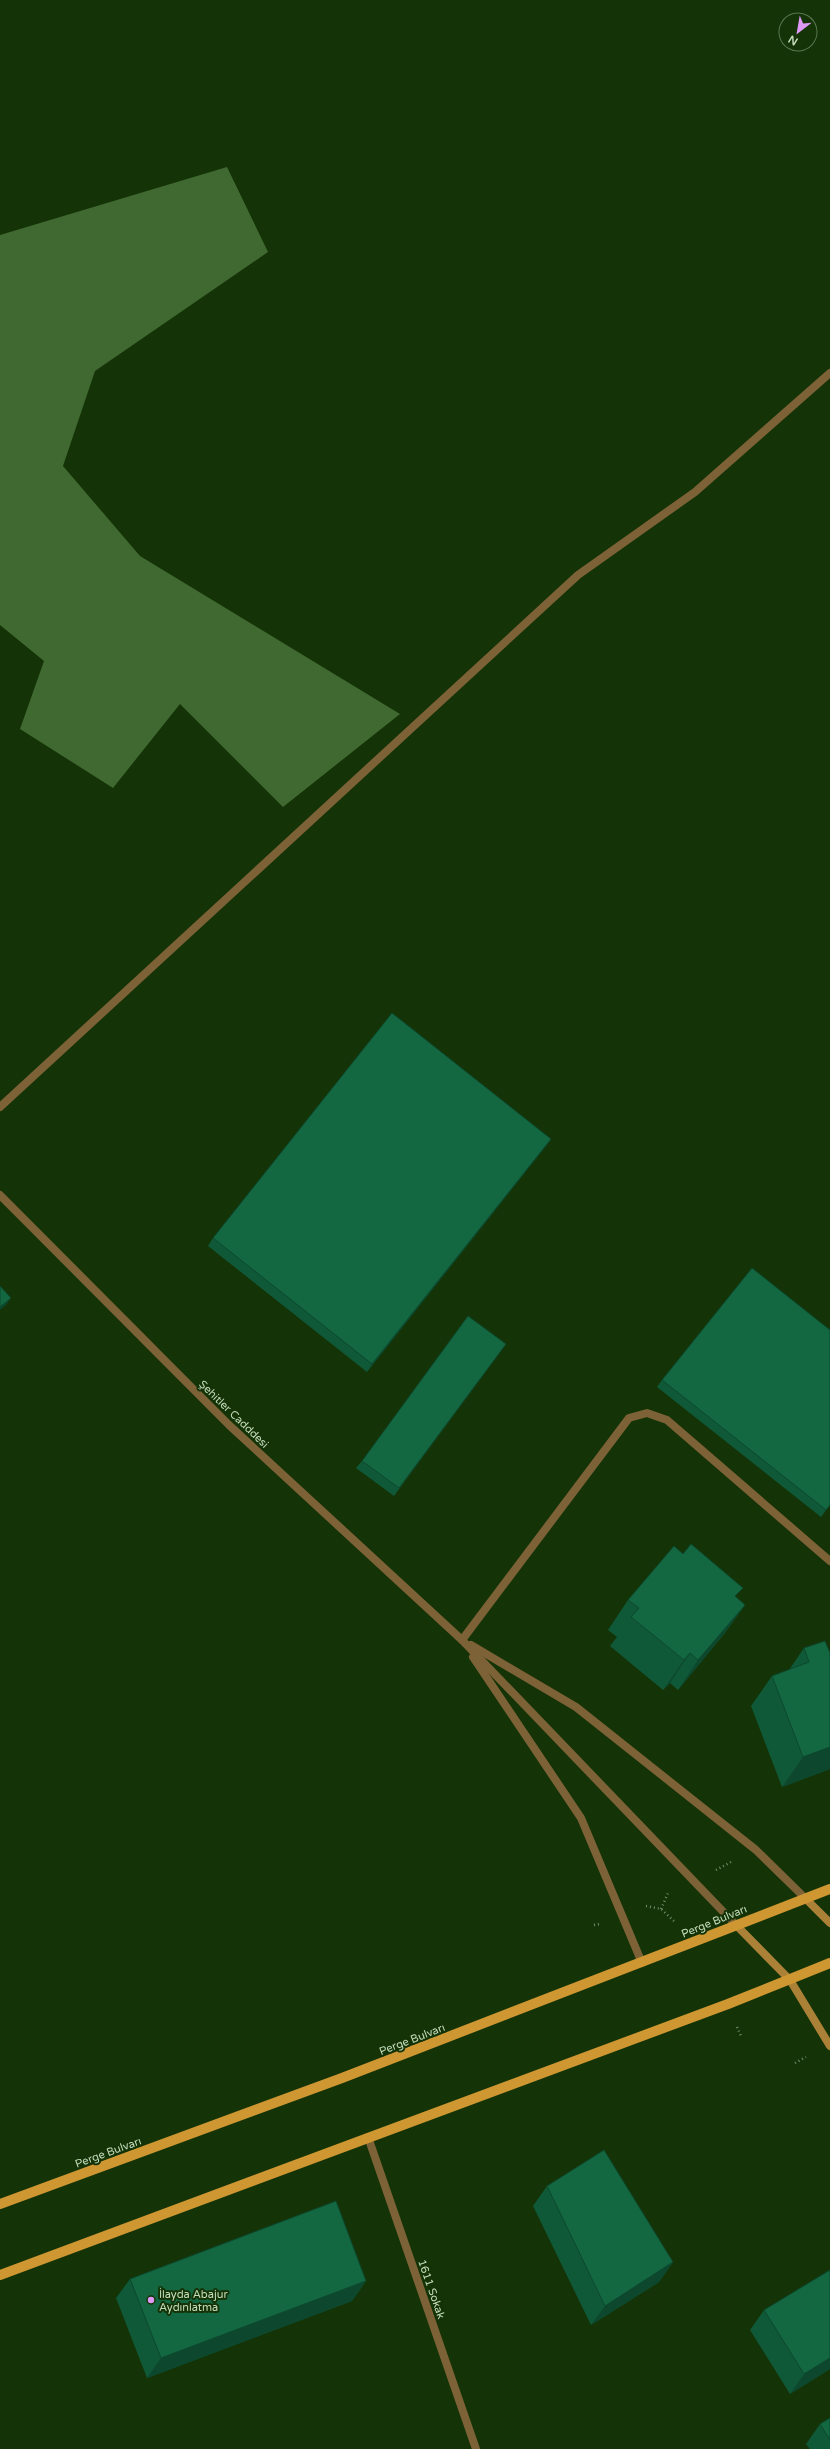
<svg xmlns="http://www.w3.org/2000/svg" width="830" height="2449" font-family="'Varela Round',sans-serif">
<rect width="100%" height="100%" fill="#143306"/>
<path fill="#406831" d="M227,167L268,252L95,371L63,466L140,556L400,714L283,807L180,704L113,788L20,729L44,661L0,625V235Z"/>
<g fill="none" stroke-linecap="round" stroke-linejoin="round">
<g stroke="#738e68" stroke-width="2.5" stroke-dasharray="1 3" stroke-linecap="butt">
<path d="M716,1870L731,1862"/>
<path d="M646,1906L661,1909L674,1921"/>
<path d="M661,1909L668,1893"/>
<path d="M594,1925L600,1924"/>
<path d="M737,2027L741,2036"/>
<path d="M795,2063L806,2057"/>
</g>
<g stroke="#7d6237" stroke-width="8">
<path d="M0,1107L578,575L695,492L830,373"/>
<path d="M0,1195L229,1425L462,1640L736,1925"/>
<path d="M462,1640L629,1418L647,1413L667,1420L830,1561"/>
<path d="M471,1645L576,1707L756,1850L805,1898"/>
<path d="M473,1657L581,1818L642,1963"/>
<path d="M368,2137L476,2449"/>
</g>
<g stroke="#ab8037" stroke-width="8">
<path d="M805,1898L830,1923"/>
<path d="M736,1925L790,1980L830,2046"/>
</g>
<g stroke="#cf9732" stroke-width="10">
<path d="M0,2204L342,2078L830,1889"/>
<path d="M0,2275L728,2004L830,1963"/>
</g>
</g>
<g fill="#105938">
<path d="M551,1139L546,1146L367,1372L208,1246L213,1238Z"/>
<path d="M830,1330V1505L821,1517L657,1387L662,1380Z"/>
<path d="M500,1352L394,1496L356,1468L362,1461Z"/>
<path d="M683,1554L745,1605L724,1634L678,1690L670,1683L663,1690L610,1646L617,1637L608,1630L628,1600Z"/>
<path d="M804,1648L830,1653V1769L782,1787L751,1706L772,1676L789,1670Z"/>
<path d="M547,2186L673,2262L659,2282L591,2325L533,2206Z"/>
<path d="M130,2279L366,2281L352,2301L147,2378L116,2298Z"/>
<path d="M764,2310L830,2369L790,2394L750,2330Z"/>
<path d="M830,2418V2449H810L806,2444L820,2424Z"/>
</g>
<g fill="#0d482e">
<path d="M551,1139L546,1146L367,1372L372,1364Z"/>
<path d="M11,1298L6,1305L0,1310V1307Z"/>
<path d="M745,1605L724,1634L678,1690L698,1660Z"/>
<path d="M690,1653L670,1683L663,1690L684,1660Z"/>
<path d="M830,1747V1769L782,1787L803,1757Z"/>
<path d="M673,2262L659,2282L591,2325L605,2306Z"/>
<path d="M366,2281L352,2301L147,2378L161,2358Z"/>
<path d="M830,2358V2369L790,2394L804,2374Z"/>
</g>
<g fill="#136741" stroke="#0d482e">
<path d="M392,1013L551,1139L372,1364L213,1238Z"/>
<path d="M752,1268L830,1330V1505L826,1510L662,1380Z"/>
<path d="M0,1286L11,1298L0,1307Z"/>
<path d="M468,1316L506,1344L399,1488L362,1461Z"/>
<path d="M691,1544L743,1588L735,1596L745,1605L698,1660L690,1653L684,1660L631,1617L639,1608L628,1600L674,1546L683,1554Z"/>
<path d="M825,1641L830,1653V1747L803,1757L772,1676L809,1662L804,1648Z"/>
<path d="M604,2150L673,2262L605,2306L547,2186Z"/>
<path d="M336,2201L366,2281L161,2358L130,2279Z"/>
<path d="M830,2270V2358L804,2374L764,2310Z"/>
<path d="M830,2418V2440L820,2424Z"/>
</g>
<circle fill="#dd99f3" stroke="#143306" stroke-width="1.5" cx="151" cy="2300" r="4"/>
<g text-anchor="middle" stroke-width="4" stroke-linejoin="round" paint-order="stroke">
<g font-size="11" fill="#c4dcbc" stroke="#143306">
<text transform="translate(234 1414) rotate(44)" y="4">Şehitler Cadddesi</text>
<text transform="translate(714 1921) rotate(-22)" y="4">Perge Bulvarı</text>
<text transform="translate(412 2039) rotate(-21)" y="4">Perge Bulvarı</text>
<text transform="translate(108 2152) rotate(-20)" y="4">Perge Bulvarı</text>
<text transform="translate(432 2289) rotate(71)" y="4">1611 Sokak</text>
</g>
<g font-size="11" fill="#c4dcbc" stroke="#143306" text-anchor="start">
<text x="159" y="2298">İlayda Abajur<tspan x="159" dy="13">Aydınlatma</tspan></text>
</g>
</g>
<g transform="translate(798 32) rotate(211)"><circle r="19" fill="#143306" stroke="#5a774f"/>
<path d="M0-3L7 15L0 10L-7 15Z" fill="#dd99f3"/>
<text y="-6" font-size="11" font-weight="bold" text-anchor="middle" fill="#c4dcbc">N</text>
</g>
</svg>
